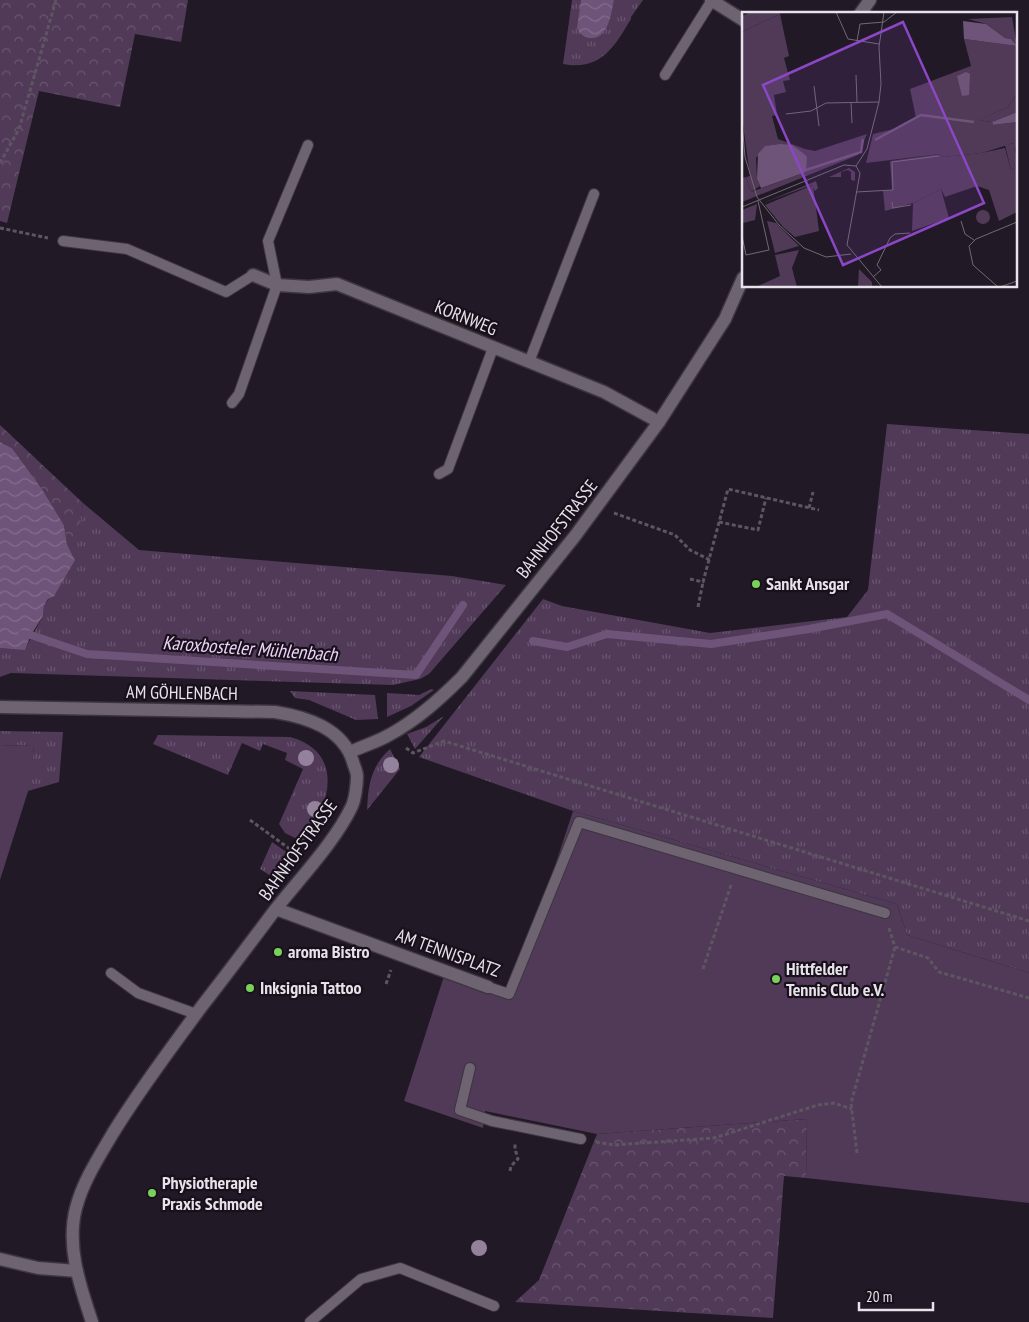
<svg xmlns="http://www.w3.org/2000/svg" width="1029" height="1322" font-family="'PT Sans Narrow',sans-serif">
<defs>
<pattern id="grass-tufts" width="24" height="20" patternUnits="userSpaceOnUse" patternTransform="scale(1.25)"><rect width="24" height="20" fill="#503a58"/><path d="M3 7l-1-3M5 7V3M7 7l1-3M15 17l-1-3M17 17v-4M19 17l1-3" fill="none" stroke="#695670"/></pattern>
<pattern id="forest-crowns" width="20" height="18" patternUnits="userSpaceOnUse" patternTransform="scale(1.25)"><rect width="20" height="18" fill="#503a58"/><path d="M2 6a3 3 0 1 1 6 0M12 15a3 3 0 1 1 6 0" fill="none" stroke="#695670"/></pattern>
<pattern id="water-waves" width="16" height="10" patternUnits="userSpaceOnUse" patternTransform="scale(1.25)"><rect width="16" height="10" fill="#6f5479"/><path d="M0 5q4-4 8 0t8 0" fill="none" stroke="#846c8c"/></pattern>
</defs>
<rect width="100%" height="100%" fill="#211925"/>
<g fill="url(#grass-tufts)">
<path d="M572,0H643L631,17V19C614,47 601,71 563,64Z"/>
<path d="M887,424L1029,434V973L907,935L897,904L573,811L419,757L543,599L562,606L710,633L847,617L868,590Z"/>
<path d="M83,503L139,550L452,576L506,585L429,674L420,679L393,685L11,673L0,677V648L25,649L43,616L44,606L74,560Z"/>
<path d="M431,689L434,690L411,706L387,717V693L419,695Z"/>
<path d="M290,691L375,695L378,719L356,720L309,700L295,698Z"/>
<path d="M444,716L415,749L407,734L426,727Z"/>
<path d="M0,731L63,732L59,782L28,791L34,746L0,745Z"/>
<path d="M158,735L290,737C328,747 335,777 321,811C317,822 309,832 303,842L285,833L279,824L303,769L285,760L287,753L263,744L260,751L242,743L228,775L153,744Z"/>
<path d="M390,749L400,769L367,810C368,785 371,766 390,749Z"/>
<path d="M272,842L292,856L274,878L260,869Z"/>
</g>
<g fill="url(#forest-crowns)">
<path d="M0,0H188L181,42L135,34L120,107L39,91L7,223L0,221Z"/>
<path d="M0,425L83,503L75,560L67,544L64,525L42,489L12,448L0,442Z"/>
<path d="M807,1119L806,1178L784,1176L773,1318L515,1302L539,1280L597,1134Z"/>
</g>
<g fill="#503a58">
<path d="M0,745L34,746L30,785L0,880Z"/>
<path d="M573,811L897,904L907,935L1029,973V1203L806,1178L807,1119L597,1134L485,1111L483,1128L404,1101L445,973L506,994L549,884Z"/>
</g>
<g fill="url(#water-waves)">
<path d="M581,0H614C611,13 609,40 589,38C583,37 579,33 577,28Z"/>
<path d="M0,442L12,448L42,489L64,525L67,544L75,560L54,596L48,599L44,606L43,616L31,635L25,650L0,648Z"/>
</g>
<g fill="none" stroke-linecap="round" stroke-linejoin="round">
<g stroke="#6f5479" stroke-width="8">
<path d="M22,634L31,635L87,654L416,675L463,605"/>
<path d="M533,641L567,647L607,634L711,644L809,629L887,614L1029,700"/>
</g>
<defs>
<g id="service">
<path d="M665,75L712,0"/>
<path d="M63,241L127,249L226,292L253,275"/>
<path d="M529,362L594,194"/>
<path d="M232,403L239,394L277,285L268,241L308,145"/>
<path d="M439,474L448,469L493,348"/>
<path d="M111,973L138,993L196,1014"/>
<path d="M488,987L509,994L579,822L885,913"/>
<path d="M470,1068L460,1110L492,1121L581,1139"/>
<path d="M310,1322L361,1279L400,1268L494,1306"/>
</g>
<g id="minor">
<path d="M711,0L743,20"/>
<path d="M860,14L870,0"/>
<path d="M253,275L277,285L309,287L337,284L604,392L659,422"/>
<path d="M350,752C363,746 377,742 389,735C417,720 440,699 462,677L575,536L659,422L725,319L743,278"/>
<path d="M276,909L488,987"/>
<path d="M0,1259L38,1268L77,1271"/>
</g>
<path id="tertiary" d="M0,707L275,712C306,717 343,728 353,762C354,766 357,772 357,776C357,785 355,799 352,806C335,842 300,878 275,910C251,942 227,974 202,1006C171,1048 140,1089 113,1133C99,1157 83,1181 76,1208C66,1246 80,1286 92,1322"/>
</defs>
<use href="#service" stroke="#3c363e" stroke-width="12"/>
<use href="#minor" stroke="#3c363e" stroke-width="15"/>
<use href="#tertiary" stroke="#3c363e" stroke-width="15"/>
<g stroke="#5d5661" stroke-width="3" stroke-dasharray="4 2.5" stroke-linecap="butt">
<path d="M0,163L19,129L56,0"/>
<path d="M0,228L48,238"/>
<path d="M809,508L813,492"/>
<path d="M614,513L675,535L690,550L712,561"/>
<path d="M719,522L758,530L766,498"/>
<path d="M690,579L703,582L728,489L819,510"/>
<path d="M698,607L703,582"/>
<path d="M406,748L413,753L444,741L1029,921"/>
<path d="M250,820L298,855"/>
<path d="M889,928L895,947L928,958L939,972L1029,998"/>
<path d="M703,969L731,885"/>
<path d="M386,984L391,970"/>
<path d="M596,1142L614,1145L714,1138L818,1105L834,1103L852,1109"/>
<path d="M857,1153L851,1103L895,947"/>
<path d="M510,1171L511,1166L518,1159L515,1149V1144"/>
</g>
<use href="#service" stroke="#6d6371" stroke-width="10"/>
<use href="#minor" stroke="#6d6371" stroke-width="12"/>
<use href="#tertiary" stroke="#6d6371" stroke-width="12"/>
</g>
<g fill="#94829c">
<circle cx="306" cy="758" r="8"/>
<circle cx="391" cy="765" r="8"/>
<circle cx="315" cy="809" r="8"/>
<circle cx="479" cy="1248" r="8"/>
</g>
<g fill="#78d158" stroke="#18101b" stroke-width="2">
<circle cx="756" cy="584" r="5"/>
<circle cx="278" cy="952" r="5"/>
<circle cx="776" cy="979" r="5"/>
<circle cx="250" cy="988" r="5"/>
<circle cx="152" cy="1193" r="5"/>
</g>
<g text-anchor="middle" stroke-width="4.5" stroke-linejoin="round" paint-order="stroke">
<g font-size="18" fill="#e8e2ea" stroke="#18101b">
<text transform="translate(466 318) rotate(22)" y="6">KORNWEG</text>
<text transform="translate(557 529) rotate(-52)" y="6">BAHNHOFSTRASSE</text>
<text transform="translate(182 693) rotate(1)" y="6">AM GÖHLENBACH</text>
<text transform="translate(298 850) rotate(-54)" y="6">BAHNHOFSTRASSE</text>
<text transform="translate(448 953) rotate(20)" y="6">AM TENNISPLATZ</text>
</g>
<g font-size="18" font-weight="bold" fill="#e8e2ea" stroke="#18101b" text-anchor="start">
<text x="766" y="590">Sankt Ansgar</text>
<text x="288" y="958">aroma Bistro</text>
<text x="786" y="975">Hittfelder<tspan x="786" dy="21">Tennis Club e.V.</tspan></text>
<text x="260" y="994">Inksignia Tattoo</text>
<text x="162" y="1189">Physiotherapie<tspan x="162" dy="21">Praxis Schmode</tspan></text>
</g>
<g font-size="19" font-style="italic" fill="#eed3f8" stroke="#18101b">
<text transform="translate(250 648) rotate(4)" y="7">Karoxbosteler Mühlenbach</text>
</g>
</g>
<g transform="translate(742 12)">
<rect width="275" height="275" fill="#211925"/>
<path d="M9,0H38V2L0,20V4ZM222,27L275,34V82L266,95L237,108L250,110L251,113L275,110V141L272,131L240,141L202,145L198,142L124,151L131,122L156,116L174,106L168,77L229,54ZM125,122L116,143L0,190V166L4,165L9,180L64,160L63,137L73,139ZM107,156L113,160V169L109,168V160L106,158L99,160V165H87ZM74,169L76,176L73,179L70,173L21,191ZM234 205a7 7 0 1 1 14 0a7 7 0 1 1-14 0ZM117,257L130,270V275H116Z" fill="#503a58"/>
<path d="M38,2L47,44L42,46L48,68L41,69L44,80L32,83L35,103L30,104L36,127L63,137L65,145L37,132L25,134L14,146L15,167L18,174L9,180L4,165L8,164L0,105V20ZM270,5L275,34L269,27L263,26L244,12L226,7ZM275,82V100L250,110L236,108L266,95ZM273,131L275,155L269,158L263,133ZM199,177L207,206L170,219L171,191ZM15,192L13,208L1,211L0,198ZM25,209L34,211L57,234L33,241ZM57,238L50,256L55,275H14L38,264L33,243Z" fill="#503a58"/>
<path d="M263,136L269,158L275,155V200L257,209L247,178L235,174L203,185L199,177L171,191L143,199L141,179L150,178L148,149L198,142L202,145L239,141ZM71,173L77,219L53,225L41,215L23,193Z" fill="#503a58"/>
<path d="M221,9L244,12L263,26L269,27L275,34L222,27ZM224,60L228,62L227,83L220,84L215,64ZM275,100V110L251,113L250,110ZM37,132L50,133L61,141L65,145L64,160L19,176L15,167L16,142L23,134Z" fill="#6f5479"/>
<path fill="none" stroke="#6f5479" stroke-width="2.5" d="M133,128L179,103L232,110M64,158L119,140L121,127"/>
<path fill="none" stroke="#716974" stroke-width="1" d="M94,0L106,27L137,32M142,10L155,0M115,29L118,12L142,10M114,63L115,90M72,74L77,114M109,90L110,111M44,102L69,99L84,91L137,90M0,110L3,145L15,185L37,213L62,236L84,245L109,242M114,154L125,137L137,90L139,72L137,35L142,0M114,154L118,161L105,233L140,275M114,180L151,178L150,150L197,144M150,190L151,196L169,193M0,195L102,153L114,154M219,209L223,222L232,228M0,224L4,243L27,238L16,189M131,265L139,258L135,253L148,226L153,222L168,221M256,275L231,253L227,234L234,227L275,210M258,275L275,269"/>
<path fill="#8b47c5" fill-opacity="0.15" stroke="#8b47c5" stroke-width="2.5" d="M161,10L242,191L101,253L21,73Z"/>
<rect width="275" height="275" fill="none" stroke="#e8e2ea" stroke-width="2.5"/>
</g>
<path d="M859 1302v8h74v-8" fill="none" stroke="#e8e2ea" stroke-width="2.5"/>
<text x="866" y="1302" font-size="15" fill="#e8e2ea" stroke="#18101b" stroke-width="4" paint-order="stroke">20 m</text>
</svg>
